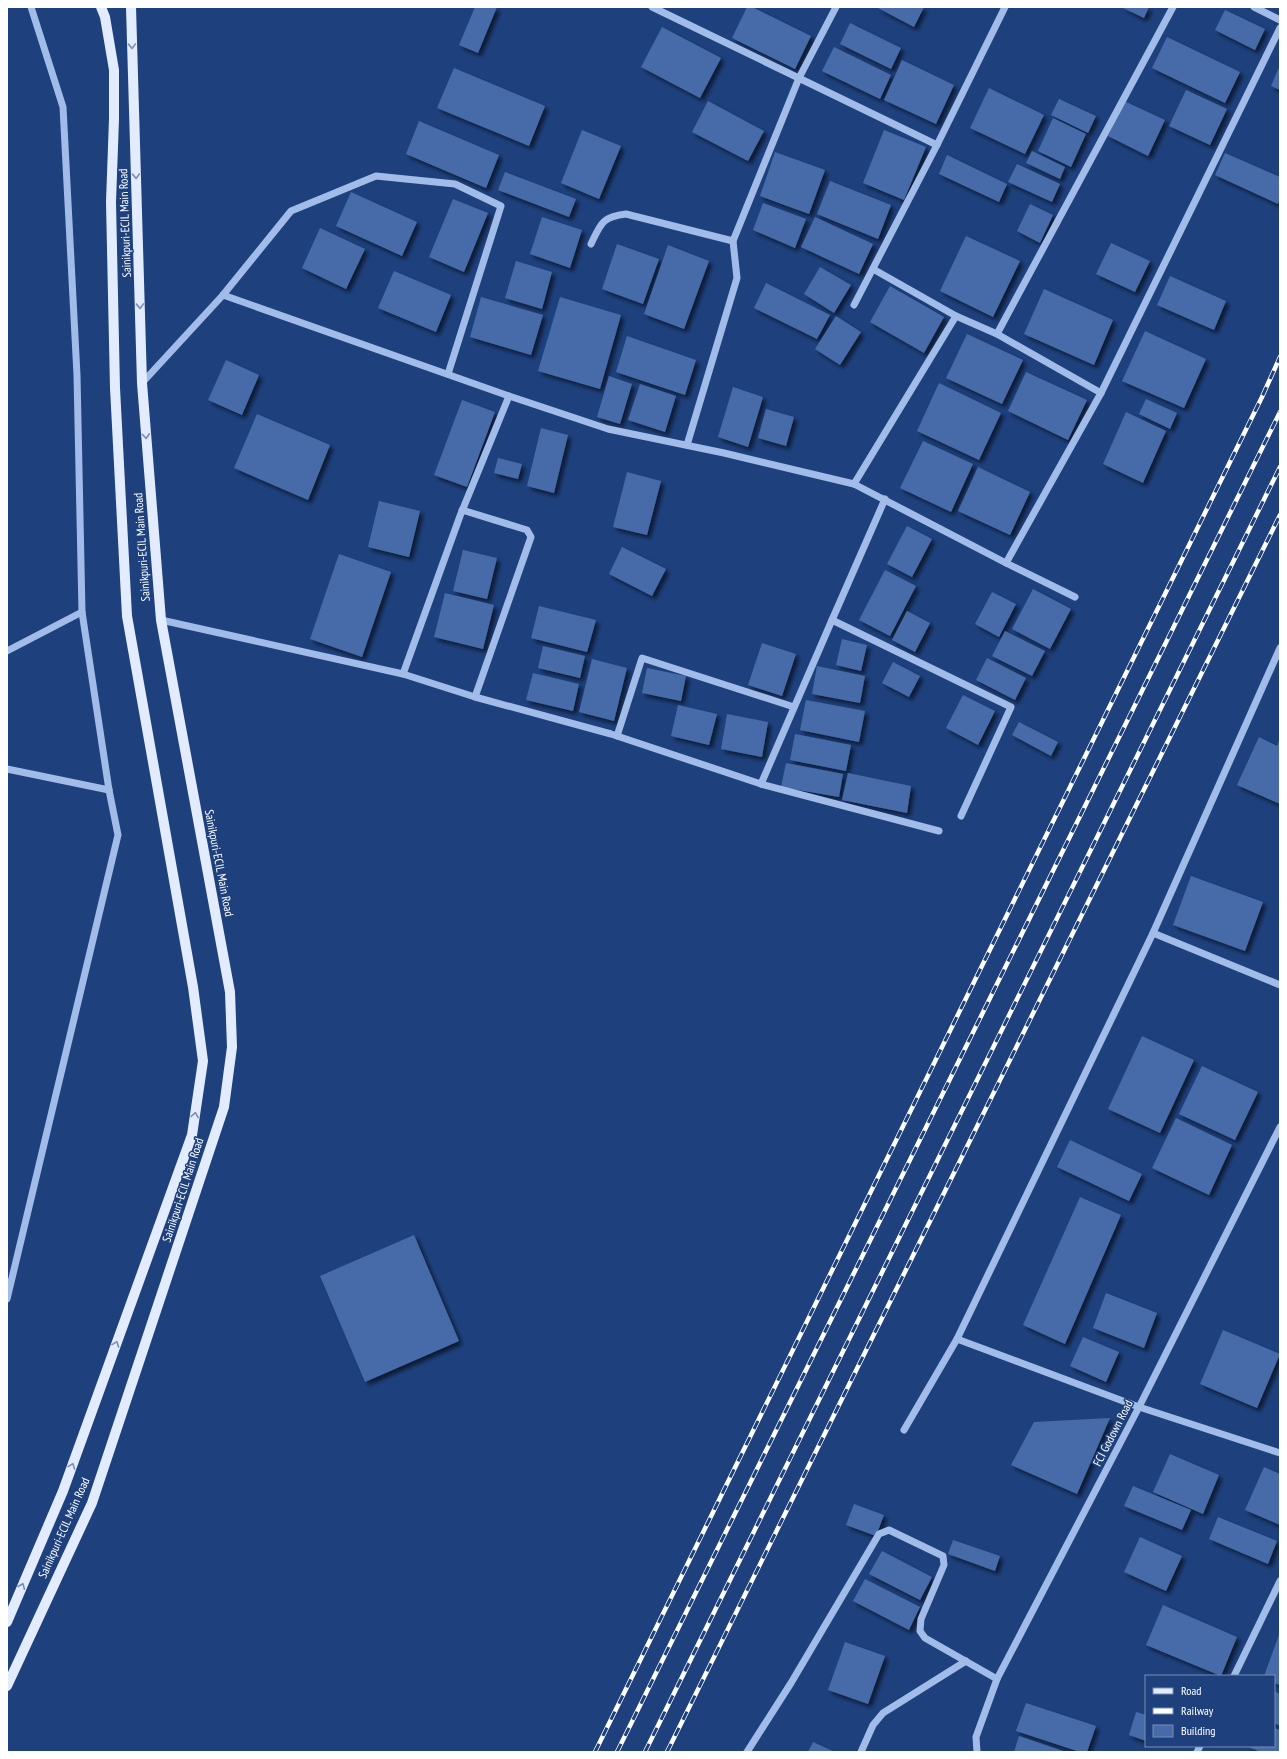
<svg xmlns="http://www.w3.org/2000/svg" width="1287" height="1759" font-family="'PT Sans Narrow',sans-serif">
<defs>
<filter id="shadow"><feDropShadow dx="3.5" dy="3.5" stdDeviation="2" flood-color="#0009"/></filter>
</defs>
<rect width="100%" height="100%" fill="#1e417e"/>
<g fill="#466ba8" filter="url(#shadow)">
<path d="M475,7H497L478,53L459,45Z"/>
<path d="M747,7H752L811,36L795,69L732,38Z"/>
<path d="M876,7H924L914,27Z"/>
<path d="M1121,7H1149L1144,18Z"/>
<path d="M1225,10L1265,29L1255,50L1215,30Z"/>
<path d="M850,23L901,48L891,69L840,44Z"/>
<path d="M662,27L721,58L700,98L641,67Z"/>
<path d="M1167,37L1240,72L1225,103L1152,68Z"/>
<path d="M834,47L891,75L880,99L822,71Z"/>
<path d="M902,60L954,85L936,124L884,100Z"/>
<path d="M1280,65V90L1271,86Z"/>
<path d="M454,68L545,106L529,146L437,108Z"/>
<path d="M989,88L1044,115L1025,154L970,128Z"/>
<path d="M1186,90L1227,109L1210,145L1169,126Z"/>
<path d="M1059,99L1096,116L1088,133L1051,115Z"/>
<path d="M708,101L764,131L748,161L692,132Z"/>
<path d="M1124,101L1165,120L1148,156L1108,136Z"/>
<path d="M1053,118L1086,134L1071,167L1038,151Z"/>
<path d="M419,121L499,155L486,188L406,154Z"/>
<path d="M582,130L621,146L599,199L561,183Z"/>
<path d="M884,130L926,147L904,200L863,183Z"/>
<path d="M1032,151L1065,167L1060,179L1026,163Z"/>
<path d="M775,152L825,170L809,214L760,196Z"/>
<path d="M1225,153L1280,177V199L1278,204L1215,175Z"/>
<path d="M947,155L1007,184L999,202L939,174Z"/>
<path d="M1017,164L1060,184L1052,202L1008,182Z"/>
<path d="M505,172L576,199L569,217L498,190Z"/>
<path d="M830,181L891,205L878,239L817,214Z"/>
<path d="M351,192L417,222L402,256L336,226Z"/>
<path d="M453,199L488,213L464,272L429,257Z"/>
<path d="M763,203L806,219L795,248L753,230Z"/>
<path d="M1030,204L1053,215L1040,243L1017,231Z"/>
<path d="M542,217L582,230L570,268L530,254Z"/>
<path d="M815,217L873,244L859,274L801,247Z"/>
<path d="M320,228L365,249L346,289L302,268Z"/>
<path d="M966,236L1020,261L993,317L940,291Z"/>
<path d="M1111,243L1150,261L1135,292L1096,274Z"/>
<path d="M617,244L659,259L643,304L602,289Z"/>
<path d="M668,245L709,261L684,329L644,314Z"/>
<path d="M516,261L552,272L542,309L505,298Z"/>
<path d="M820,267L851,285L834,313L804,294Z"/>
<path d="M394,271L451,295L436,332L378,308Z"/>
<path d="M1170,276L1226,301L1214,330L1157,305Z"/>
<path d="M766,283L830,315L817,339L754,308Z"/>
<path d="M890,286L944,317L924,353L870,322Z"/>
<path d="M1044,289L1113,320L1094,365L1024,334Z"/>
<path d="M481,297L543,315L531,355L470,337Z"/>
<path d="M560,297L621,315L600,389L538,371Z"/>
<path d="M836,316L861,332L840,365L815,349Z"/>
<path d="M1145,331L1206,359L1184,408L1122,381Z"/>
<path d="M967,334L1023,360L1002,404L946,378Z"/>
<path d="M627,336L696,360L685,395L616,372Z"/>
<path d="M226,360L259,375L242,415L208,400Z"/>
<path d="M1026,372L1087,400L1068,440L1008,411Z"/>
<path d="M609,376L632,384L620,424L597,417Z"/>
<path d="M939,383L1001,413L979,460L917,431Z"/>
<path d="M640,384L676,396L665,432L628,420Z"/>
<path d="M733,387L763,397L748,447L718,437Z"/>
<path d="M1146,399L1177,413L1170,429L1139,414Z"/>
<path d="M462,400L495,412L467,487L434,475Z"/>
<path d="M766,409L794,417L786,446L758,438Z"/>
<path d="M1126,412L1166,431L1143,483L1103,464Z"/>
<path d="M257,414L330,445L308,500L234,468Z"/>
<path d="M541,428L568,435L554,493L527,486Z"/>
<path d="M923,441L973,464L951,512L900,488Z"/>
<path d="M498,458L522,464L518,479L494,473Z"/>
<path d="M978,467L1030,492L1010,535L958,511Z"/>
<path d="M627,472L661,481L647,535L613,527Z"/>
<path d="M379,501L420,511L409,557L368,547Z"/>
<path d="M907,526L932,539L912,577L887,564Z"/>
<path d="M622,547L666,569L652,596L609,574Z"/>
<path d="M463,550L497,558L487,599L453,591Z"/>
<path d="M339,554L391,572L362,657L310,639Z"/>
<path d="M885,570L916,586L890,636L859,620Z"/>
<path d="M1033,589L1071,609L1050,649L1012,629Z"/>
<path d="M992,592L1016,604L999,637L975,624Z"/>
<path d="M445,593L494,605L483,649L434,637Z"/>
<path d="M539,606L596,620L587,652L531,638Z"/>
<path d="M907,611L930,623L915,652L892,640Z"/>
<path d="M1005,631L1045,651L1032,676L992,656Z"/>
<path d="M842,639L867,645L861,671L836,665Z"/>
<path d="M762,643L796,654L782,696L748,685Z"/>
<path d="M543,646L585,656L580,678L538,668Z"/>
<path d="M987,658L1026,678L1015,700L976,680Z"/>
<path d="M592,659L627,668L614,721L579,712Z"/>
<path d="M893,662L920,676L909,697L882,683Z"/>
<path d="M817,666L865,676L860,703L812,694Z"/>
<path d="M647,668L686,676L681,701L642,693Z"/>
<path d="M533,673L579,684L573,711L526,700Z"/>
<path d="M963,695L995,711L978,745L946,728Z"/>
<path d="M806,700L865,711L859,742L800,730Z"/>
<path d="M678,705L717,714L709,745L671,736Z"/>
<path d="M727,714L768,722L762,757L721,749Z"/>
<path d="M1019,722L1058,742L1051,756L1012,735Z"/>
<path d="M795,734L851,745L846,771L790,760Z"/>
<path d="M1259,737L1277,746L1280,738V804L1237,785Z"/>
<path d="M786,763L843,774L839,797L781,787Z"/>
<path d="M848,773L911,786L907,813L842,800Z"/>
<path d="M1191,876L1263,902L1245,951L1173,925Z"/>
<path d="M1142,1036L1194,1060L1160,1133L1108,1109Z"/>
<path d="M1202,1066L1258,1092L1235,1140L1179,1114Z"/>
<path d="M1176,1118L1232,1145L1209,1195L1152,1168Z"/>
<path d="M1070,1140L1142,1174L1129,1201L1057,1167Z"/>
<path d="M1080,1197L1121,1215L1065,1344L1023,1325Z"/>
<path d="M414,1235L459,1341L365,1382L320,1276Z"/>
<path d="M1106,1293L1157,1313L1144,1348L1093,1328Z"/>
<path d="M1223,1330L1280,1354L1257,1408L1200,1384Z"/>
<path d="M1083,1337L1119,1352L1106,1382L1070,1366Z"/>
<path d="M1110,1418L1077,1494L1011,1465L1034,1422Z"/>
<path d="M1170,1454L1219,1475L1203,1514L1153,1492Z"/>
<path d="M1264,1467L1280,1474V1525L1245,1510Z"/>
<path d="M1133,1486L1191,1510L1182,1530L1124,1506Z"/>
<path d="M854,1504L884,1515L876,1536L846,1525Z"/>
<path d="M1218,1517L1277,1541L1268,1564L1209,1539Z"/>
<path d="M1140,1537L1182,1556L1166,1591L1124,1572Z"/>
<path d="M953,1540L1000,1556L995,1571L948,1554Z"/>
<path d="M882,1551L932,1577L920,1600L869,1574Z"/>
<path d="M865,1579L920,1607L909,1630L853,1601Z"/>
<path d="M1163,1605L1237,1637L1221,1676L1146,1645Z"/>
<path d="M1280,1632V1685L1274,1683V1676H1264Z"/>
<path d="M845,1642L885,1656L868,1704L828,1690Z"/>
<path d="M1274,1691L1280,1694V1726L1274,1723Z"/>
<path d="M1026,1703L1096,1726L1087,1752H1080L1016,1731Z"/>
<path d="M1136,1712L1146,1715V1741L1129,1735Z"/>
<path d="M1274,1728L1280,1730V1752H1261L1246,1746H1274Z"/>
<path d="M1019,1736L1066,1752H1014Z"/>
<path d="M813,1742L835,1752H808Z"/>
</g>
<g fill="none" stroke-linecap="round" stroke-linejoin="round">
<g stroke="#a1bce8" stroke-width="7">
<path d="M652,7L937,145"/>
<path d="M1254,7L1280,20"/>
<path d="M591,244C601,223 602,217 626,214L733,241L799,78L836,7"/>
<path d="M873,269L956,316"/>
<path d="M223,295L509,396L608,429L724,453L854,484L1006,563L1075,597"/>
<path d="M854,305L937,145L1005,7"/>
<path d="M997,334L1173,7"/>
<path d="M142,383L223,295L291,211L376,176L455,184L501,206L448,374"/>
<path d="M687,445L737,278L733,241"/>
<path d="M854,484L956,316L997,334L1101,393L1280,28"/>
<path d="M462,510L527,530L531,537L475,697"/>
<path d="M1006,563L1101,393"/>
<path d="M161,620L403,674L475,697L611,734L761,784L939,831"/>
<path d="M832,620L885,499"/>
<path d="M7,651L82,612"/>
<path d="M403,674L460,516L509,396"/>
<path d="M617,736L642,658L794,707"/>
<path d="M7,769L109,790"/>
<path d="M761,784L832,620L1011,707L961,816"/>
<path d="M1153,933L1280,985"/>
<path d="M7,1299L118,835L109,790L82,612L77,375L63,107L31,7"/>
<path d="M957,1339L1139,1407L1280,1453"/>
<path d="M904,1430L957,1339L1153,933L1280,648"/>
<path d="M1234,1676L1280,1581"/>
<path d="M747,1752L791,1683L879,1534L889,1530L943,1556L944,1565L921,1619L920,1631L925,1638L997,1679"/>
<path d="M861,1752L873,1725L883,1713L966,1661"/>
<path d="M977,1752L976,1737L997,1679L1139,1407L1280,1127"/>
<path d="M1197,1752L1200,1746"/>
</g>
<g stroke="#e3ecfe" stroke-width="10">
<path d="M7,1622L63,1491L192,1135L203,1061L193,987L127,616L115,388L111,202L114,119V70L105,17L101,7"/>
<path d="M7,1686L92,1503L224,1107L232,1047L230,992L161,620L142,383L131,7"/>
</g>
<defs>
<g id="rail">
<path d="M595,1752L1262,397L1280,357"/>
<path d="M617,1752L1280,412"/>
<path d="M645,1752L1280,467"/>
<path d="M667,1752L1280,515"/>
</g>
</defs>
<use href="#rail" stroke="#fff" stroke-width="4.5"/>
<use href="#rail" stroke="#1e417e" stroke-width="3" stroke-dasharray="9" stroke-linecap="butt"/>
</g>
<defs><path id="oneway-chevron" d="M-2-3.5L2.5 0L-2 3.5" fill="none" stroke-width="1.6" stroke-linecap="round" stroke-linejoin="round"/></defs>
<g stroke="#778eb8">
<use href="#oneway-chevron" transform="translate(132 46) rotate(88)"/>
<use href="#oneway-chevron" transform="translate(136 176) rotate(88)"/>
<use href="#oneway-chevron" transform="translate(140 306) rotate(88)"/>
<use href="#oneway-chevron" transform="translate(146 436) rotate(86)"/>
<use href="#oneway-chevron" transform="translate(195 1115) rotate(-81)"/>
<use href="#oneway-chevron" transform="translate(116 1344) rotate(-70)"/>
<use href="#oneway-chevron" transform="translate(72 1466) rotate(-70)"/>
<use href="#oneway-chevron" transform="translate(22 1586) rotate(-67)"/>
</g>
<g text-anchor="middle" stroke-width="3" stroke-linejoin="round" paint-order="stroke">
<g font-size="12" fill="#fff" stroke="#1e417e">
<text transform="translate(125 223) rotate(-92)" y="4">Sainikpuri-ECIL Main Road</text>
<text transform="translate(142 547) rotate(-94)" y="4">Sainikpuri-ECIL Main Road</text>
<text transform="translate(219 863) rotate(79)" y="4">Sainikpuri-ECIL Main Road</text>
<text transform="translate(183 1190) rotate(-72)" y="4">Sainikpuri-ECIL Main Road</text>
<text transform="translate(1113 1433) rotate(-63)" y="4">FCI Godown Road</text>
<text transform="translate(64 1528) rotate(-66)" y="4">Sainikpuri-ECIL Main Road</text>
</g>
</g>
<rect width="1287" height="1759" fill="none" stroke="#ffffff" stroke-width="16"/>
<rect x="1145" y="1675" width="130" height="72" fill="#1e417e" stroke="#788db2"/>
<rect x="1153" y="1688" width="20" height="6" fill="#e3ecfe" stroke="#788db2"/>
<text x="1181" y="1695" font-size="12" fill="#ffffff">Road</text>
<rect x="1153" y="1708" width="20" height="6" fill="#ffffff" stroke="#788db2"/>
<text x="1181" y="1715" font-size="12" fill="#ffffff">Railway</text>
<rect x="1153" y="1725" width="20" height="12" fill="#466ba8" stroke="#788db2"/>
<text x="1181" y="1735" font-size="12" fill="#ffffff">Building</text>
</svg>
